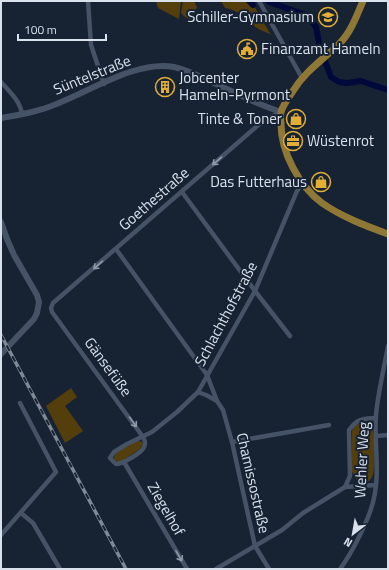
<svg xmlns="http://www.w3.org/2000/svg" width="389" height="570" font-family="'Titillium Web',sans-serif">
<rect width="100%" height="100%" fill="#172233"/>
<g fill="#543f0c">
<path d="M156,1H181L179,19L158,8Z"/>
<path d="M183,1H194L197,7L191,20L185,17L181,13Z"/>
<path d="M221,1H251L271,35C267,32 261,31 257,28C246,20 239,10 225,8Z"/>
<path d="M71,388L77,397L65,406L83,431L65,443L46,406Z"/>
<path d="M362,423C367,423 370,425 372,429C375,435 374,444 374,451C374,463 378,489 357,480L352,472V431C354,426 357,424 362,423Z"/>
<path d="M137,440L142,442L143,444L140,449L120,462H118L114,459L115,454Z"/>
</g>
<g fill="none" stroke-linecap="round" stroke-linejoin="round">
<g stroke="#000a3a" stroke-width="6">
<path d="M249,1L253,5"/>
<path d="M269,2L306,15L316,27L320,48L331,77L339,82L347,83L361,81L388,90"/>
</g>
<g stroke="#465265" stroke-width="4.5">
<path d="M88,1L91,45L104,84"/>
<path d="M259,1L302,78"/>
<path d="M1,82C10,92 20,101 22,114"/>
<path d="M281,112L264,120L53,303L51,308L52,312L143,437C145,440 146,443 144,447C142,453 122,464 116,464L110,458L114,452L127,444L152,432L177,412L198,392L255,291L297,191L303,183"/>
<path d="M182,192L255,291L290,336"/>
<path d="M116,249L207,375L217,401L223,410L232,442L255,546L269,569"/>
<path d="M198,392L206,395L217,401"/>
<path d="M377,436L388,435"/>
<path d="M232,442L329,425"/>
<path d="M124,462L187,569"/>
<path d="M376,485L345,487L350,476L349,430C358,418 362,419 376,418"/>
<path d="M21,513L33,523L60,569"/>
<path d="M1,535L56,472L20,403"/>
<path d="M216,569L282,530L303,513L345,487"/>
<path d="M340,569C352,553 370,518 374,498C380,471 374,443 376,415C378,392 384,369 388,346"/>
</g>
<g stroke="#465265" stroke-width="6">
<path d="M1,118C19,115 37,112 54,105C89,92 136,60 174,67C188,70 201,77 214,83C236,93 258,105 281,112"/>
<path d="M1,222L7,239L14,255L37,295L39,302L37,313L34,319L1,354"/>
</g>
<path stroke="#8f7836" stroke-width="7" d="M363,1C357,15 351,32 340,43C324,59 305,71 293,91C289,97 283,105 281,112C280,116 281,121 281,124C281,152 299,186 322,203C342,217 366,226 388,234"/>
<defs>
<path id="rail" d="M1,335L126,569"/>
</defs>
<use href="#rail" stroke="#808a97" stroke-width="3.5"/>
<use href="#rail" stroke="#172233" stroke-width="2" stroke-dasharray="6" stroke-linecap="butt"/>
</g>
<defs><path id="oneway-shaft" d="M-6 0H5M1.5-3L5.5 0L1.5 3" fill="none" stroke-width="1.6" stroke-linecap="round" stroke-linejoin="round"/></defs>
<g stroke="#909aa8">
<use href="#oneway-shaft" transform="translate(217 161) rotate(139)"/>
<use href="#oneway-shaft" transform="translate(98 265) rotate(139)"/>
<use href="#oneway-shaft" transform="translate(133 422) rotate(54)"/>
<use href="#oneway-shaft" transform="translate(179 556) rotate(60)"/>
</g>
<defs>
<symbol id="school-ring" viewBox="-11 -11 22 22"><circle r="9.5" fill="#172233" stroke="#e2af34" stroke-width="1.5"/><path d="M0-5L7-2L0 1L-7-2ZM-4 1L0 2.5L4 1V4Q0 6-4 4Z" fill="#e2af34"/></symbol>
<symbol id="civic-ring" viewBox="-11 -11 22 22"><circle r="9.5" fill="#172233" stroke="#e2af34" stroke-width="1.5"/><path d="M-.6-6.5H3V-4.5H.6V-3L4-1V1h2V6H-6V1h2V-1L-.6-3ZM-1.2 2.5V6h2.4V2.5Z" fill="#e2af34"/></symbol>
<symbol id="building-ring" viewBox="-11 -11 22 22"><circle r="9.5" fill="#172233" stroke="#e2af34" stroke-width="1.5"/><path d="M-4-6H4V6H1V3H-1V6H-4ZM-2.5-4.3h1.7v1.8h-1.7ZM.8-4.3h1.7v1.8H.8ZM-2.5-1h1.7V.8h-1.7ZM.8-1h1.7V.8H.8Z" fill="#e2af34"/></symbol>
<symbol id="shop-ring" viewBox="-11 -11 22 22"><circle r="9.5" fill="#172233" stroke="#e2af34" stroke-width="1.5"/><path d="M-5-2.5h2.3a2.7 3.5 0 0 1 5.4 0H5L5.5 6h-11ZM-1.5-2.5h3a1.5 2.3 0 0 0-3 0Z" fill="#e2af34"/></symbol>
<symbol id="office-ring" viewBox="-11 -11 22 22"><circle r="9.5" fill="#172233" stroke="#e2af34" stroke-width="1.5"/><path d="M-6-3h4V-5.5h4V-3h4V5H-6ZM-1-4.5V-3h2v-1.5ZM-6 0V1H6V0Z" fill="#e2af34"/></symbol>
</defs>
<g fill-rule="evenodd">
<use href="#school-ring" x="317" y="6" width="22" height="22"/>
<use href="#civic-ring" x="236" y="38" width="22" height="22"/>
<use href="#building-ring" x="154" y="76" width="22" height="22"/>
<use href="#shop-ring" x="285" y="108" width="22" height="22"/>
<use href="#office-ring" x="282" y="130" width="22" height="22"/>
<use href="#shop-ring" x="310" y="171" width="22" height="22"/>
</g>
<g text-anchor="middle" stroke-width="4" stroke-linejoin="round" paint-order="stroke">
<g font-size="15" fill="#d9e1ec" stroke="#172233" text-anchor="end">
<text x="314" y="22">Schiller-Gymnasium</text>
<text x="261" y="54" text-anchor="start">Finanzamt Hameln</text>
<text x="179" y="83" text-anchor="start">Jobcenter<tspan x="179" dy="17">Hameln-Pyrmont</tspan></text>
<text x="282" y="124">Tinte &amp; Toner</text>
<text x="307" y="146" text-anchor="start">Wüstenrot</text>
<text x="307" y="187">Das Futterhaus</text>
</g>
<g font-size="15" fill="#d9e1ec" stroke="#172233">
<text transform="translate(92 75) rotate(-22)" y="5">Süntelstraße</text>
<text transform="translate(154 199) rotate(-41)" y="5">Goethestraße</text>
<text transform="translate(226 314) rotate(-62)" y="5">Schlachthofstraße</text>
<text transform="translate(108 367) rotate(54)" y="5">Gänsefüße</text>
<text transform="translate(362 460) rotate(-87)" y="5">Wehler Weg</text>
<text transform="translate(253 483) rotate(77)" y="5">Chamissostraße</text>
<text transform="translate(166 509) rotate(60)" y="5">Ziegelhof</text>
</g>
</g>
<rect width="389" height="570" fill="none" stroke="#d9e1ec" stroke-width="4"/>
<g transform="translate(353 534) rotate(211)" stroke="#172233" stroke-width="3" paint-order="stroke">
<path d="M0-3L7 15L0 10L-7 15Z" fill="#d9e1ec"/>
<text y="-6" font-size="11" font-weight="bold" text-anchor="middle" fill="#d9e1ec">N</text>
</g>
<path d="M18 34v6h88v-6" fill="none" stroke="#d9e1ec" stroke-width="2"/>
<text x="24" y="34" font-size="12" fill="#d9e1ec" stroke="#172233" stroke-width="3" paint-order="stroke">100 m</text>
</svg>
